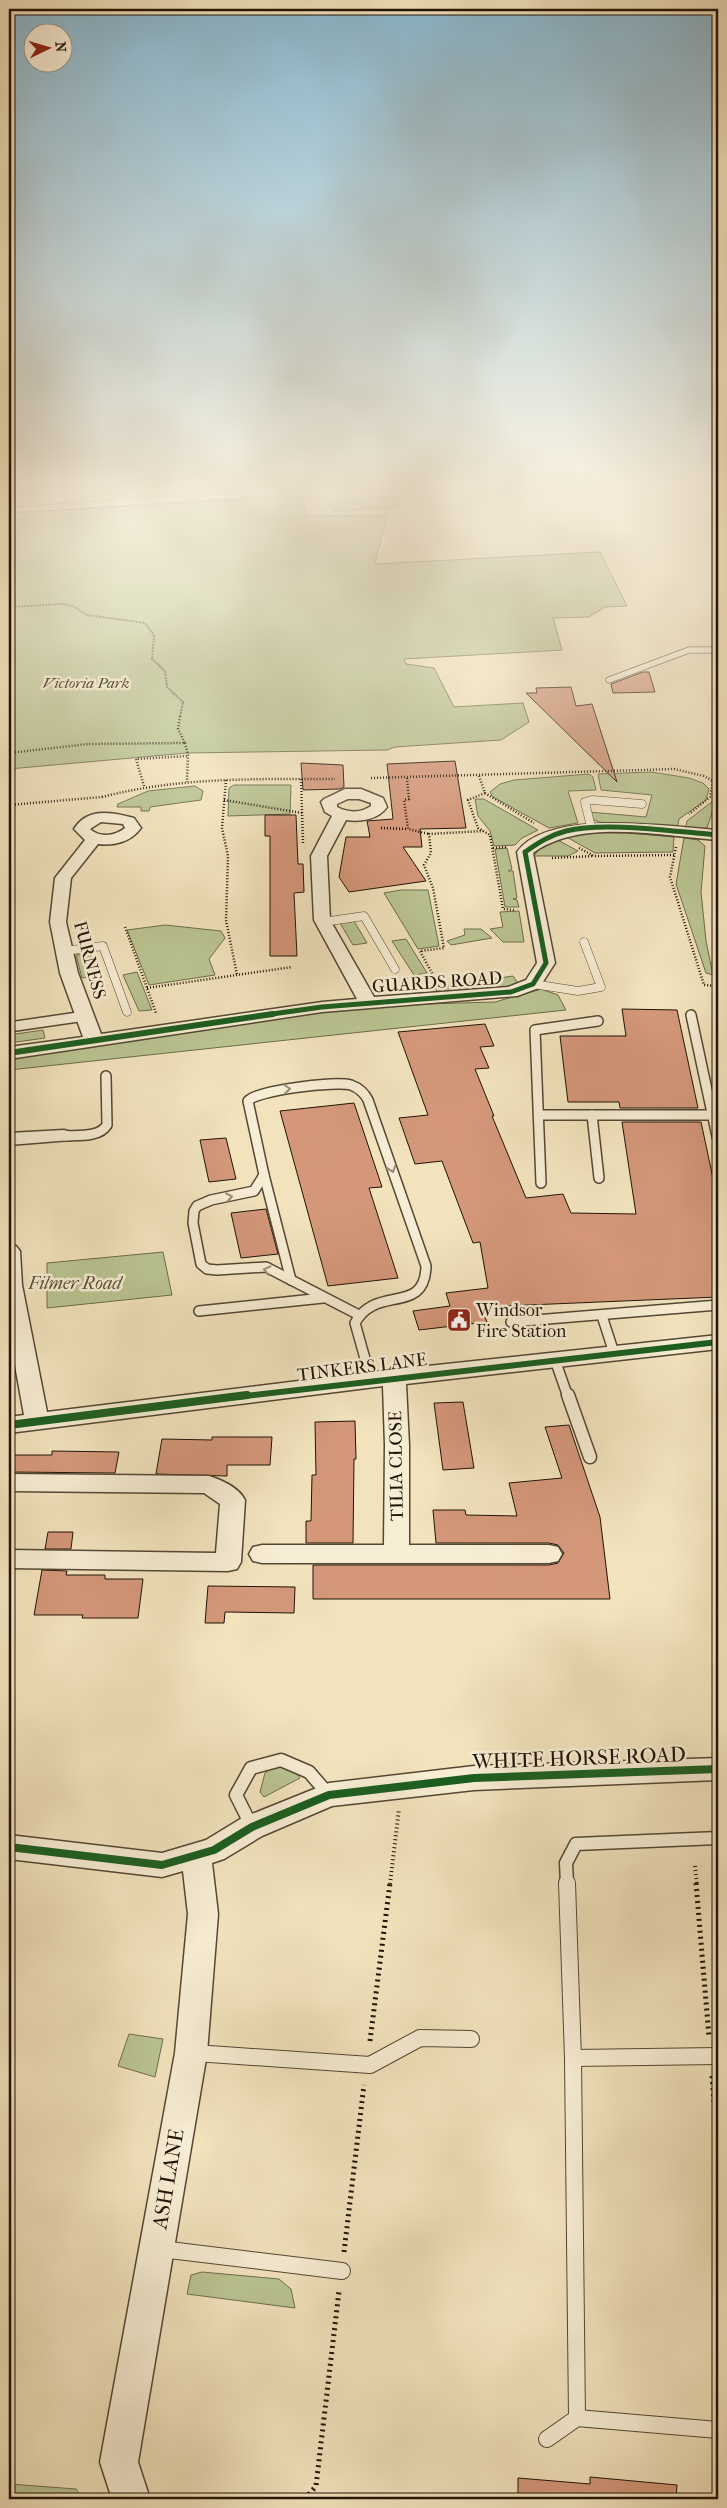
<svg xmlns="http://www.w3.org/2000/svg" width="727" height="2508" font-family="'IM FELL French Canon',serif">
<rect width="100%" height="100%" fill="#f2e3bd"/>
<filter id="stains"><feTurbulence type="fractalNoise" baseFrequency=".004" numOctaves="4"/><feColorMatrix values="0 0 0 0 .2 0 0 0 0 .09 0 0 0 0 .02 0 0 0 .5 -.17"/></filter>
<radialGradient id="worn" r=".72"><stop offset=".6" stop-color="#630" stop-opacity="0"/><stop offset="1" stop-color="#630" stop-opacity=".3"/></radialGradient>
<g fill="#bac492" stroke="#6d6c4c">
<path d="M303,496L305,516L387,515L375,564L600,552L627,606L605,607L589,617L553,618L562,650L404,659L406,664L434,668L454,707L523,703L529,722L501,740L395,747L387,750L187,753L9,769V513Z"/>
<path d="M394,496L401,507L333,511L327,501Z"/>
<path d="M651,772L689,778L703,783L709,789L706,800L679,819L677,829L599,822L592,819L589,812L646,817L652,795L601,790L598,774Z"/>
<path d="M589,774L593,777L596,790L568,791L578,823L549,828L493,797L490,792L500,784L514,780Z"/>
<path d="M234,785H291L290,814L228,816L229,788Z"/>
<path d="M195,786L203,791L201,800L150,807L149,811H141V807H117L118,804L148,791Z"/>
<path d="M475,799H484L538,830L522,838L515,845L494,846L490,831L478,816Z"/>
<path d="M713,801L715,804L707,828L685,830L687,821Z"/>
<path d="M600,830L674,837L673,852L595,853L563,835Z"/>
<path d="M554,838L578,851L568,856H534L542,845Z"/>
<path d="M684,838L698,840L705,846L701,892L706,941L713,975L706,973L676,884Z"/>
<path d="M507,848L512,869L508,871H513L517,898L513,899L517,900L519,907H505L495,849Z"/>
<path d="M401,890H428L439,946L418,949L384,893Z"/>
<path d="M519,911L524,942H503L490,929L503,927L500,912Z"/>
<path d="M354,921L367,943L353,945L340,923Z"/>
<path d="M165,925L221,931L225,938L209,959L215,975L149,985L127,930Z"/>
<path d="M464,929H481L492,938L451,945L447,941L465,935Z"/>
<path d="M406,939L427,973L414,975L392,941Z"/>
<path d="M90,954L97,976L82,978L76,955Z"/>
<path d="M137,972L152,1010L139,1011L123,975Z"/>
<path d="M513,976L518,983L496,991L438,993L435,988Z"/>
<path d="M541,989L558,995L566,1010L9,1070V1057L355,1006L495,1002Z"/>
<path d="M43,1030L45,1038L9,1043V1035Z"/>
<path d="M163,1252L172,1295L47,1308V1263Z"/>
<path d="M276,1765L295,1772L300,1778L264,1797L260,1792L265,1773Z"/>
<path d="M129,2034L163,2039L155,2077L118,2066Z"/>
<path d="M202,2272L279,2279L291,2289L295,2308L187,2294L191,2275Z"/>
<path d="M9,2484L76,2489L83,2499H9Z"/>
</g>
<g fill="#d4977a" stroke="#201306">
<path d="M643,672H649L655,692L613,693L611,684Z"/>
<path d="M571,687L576,706L592,704L617,782L526,693H537L536,688Z"/>
<path d="M455,761L466,828L420,829L422,847H403L426,881L349,892L339,877L346,837H370L367,821L393,819L387,764Z"/>
<path d="M301,763L343,765L344,787L340,789L303,790Z"/>
<path d="M265,815H296L298,864H303L304,892L294,893L297,956H270V836H265Z"/>
<path d="M622,1009L677,1010L698,1108H620L619,1102H568L560,1036H626Z"/>
<path d="M485,1024L494,1046L480,1047L489,1068L475,1069L494,1116H492L526,1198L563,1194L571,1213L636,1214L622,1122H701L718,1202V1297L481,1307L487,1322L419,1330L413,1311L450,1306L446,1293L488,1288L480,1242L473,1243L442,1161L415,1164L399,1118L428,1115L398,1032Z"/>
<path d="M354,1103L382,1187L369,1188L398,1278L328,1286L280,1111Z"/>
<path d="M226,1138L236,1179L209,1182L200,1140Z"/>
<path d="M266,1209L278,1254L241,1258L231,1213Z"/>
<path d="M463,1402L474,1468L443,1470L434,1403Z"/>
<path d="M355,1421L356,1459H354L353,1543H306V1521H311L312,1475H316L315,1422Z"/>
<path d="M569,1425L600,1517L610,1599H313V1565H549L558,1563L564,1553L558,1545L549,1543H436L433,1510H465L466,1515L517,1516L509,1483L562,1478L545,1427Z"/>
<path d="M212,1437H272L270,1465H227V1476L156,1474L162,1439L212,1440Z"/>
<path d="M52,1451L119,1452L115,1473L9,1472V1455H52Z"/>
<path d="M48,1532H73L71,1549H45Z"/>
<path d="M42,1570L67,1571L66,1575H105V1579H143L138,1618H82L83,1615H34Z"/>
<path d="M208,1586L295,1587L294,1613L225,1612L224,1623H205Z"/>
<path d="M590,2477L677,2485L676,2499H518V2478L590,2484Z"/>
</g>
<g fill="none" stroke-linecap="round" stroke-linejoin="round">
<defs>
<g id="lane-far4">
<path d="M691,484V487H718"/>
<path d="M9,510L412,484"/>
<path d="M609,680L689,650H718"/>
</g>
<g id="lane-far3">
<path d="M591,827L585,802L592,800L642,804"/>
<path d="M323,922L364,916L395,969"/>
<path d="M64,951L103,946L127,1012"/>
<path d="M533,984L578,991L601,987L584,942"/>
</g>
<g id="lane-far2">
<path d="M691,1015L718,1141"/>
<path d="M9,1027L85,1016"/>
<path d="M540,1115H718"/>
<path d="M592,1115L599,1178"/>
<path d="M64,1136C77,1135 99,1138 107,1125L106,1076"/>
<path d="M264,1175L291,1280"/>
<path d="M541,1183L535,1030L598,1021"/>
<path d="M199,1311L323,1298"/>
<path d="M357,1314L266,1267L217,1270L207,1269L201,1264L193,1223L194,1211L197,1206L211,1200L254,1191L264,1175L248,1101C257,1090 336,1081 351,1085C359,1088 364,1092 368,1100L426,1266C425,1316 376,1284 355,1323L371,1380"/>
<path d="M602,1316L614,1353"/>
<path d="M511,1322L718,1305"/>
<path d="M555,1360L568,1397"/>
</g>
<g id="lane-far1">
<path d="M568,1395L590,1457"/>
<path d="M252,1827L236,1795L251,1768L281,1760L309,1772L329,1795"/>
<path d="M567,1884L566,1863L576,1844L718,1838"/>
</g>
<g id="lane">
<path d="M195,2053L370,2065L420,2038L471,2039"/>
<path d="M573,2058L718,2056"/>
<path d="M161,2249L342,2271"/>
<path d="M577,2418L718,2430"/>
<path d="M547,2439L577,2418L573,2058L567,1883"/>
</g>
<g id="street">
<path d="M345,789H361L383,798L387,807C378,820 360,822 346,820L327,856L330,920L374,997L508,987L526,980L537,963L517,852C548,808 671,827 718,830V840C661,836 581,818 533,853L555,963L539,988L517,996L322,1012L9,1059V1047L83,1037L60,973L50,922L55,878L85,840L74,829C87,807 113,812 134,818L141,828C131,842 114,846 98,844L71,878L66,922L78,973L101,1034L322,1002L357,999L314,920L311,856L332,816L325,812L321,802L324,799ZM348,799H359L371,803V806C361,813 349,813 337,807V804ZM101,822L123,824L125,828C115,836 100,838 90,829Z"/>
<path d="M64,1130L71,1132L74,1136L71,1140L9,1145V1133Z"/>
<path d="M9,1244L16,1246L20,1251L22,1285L47,1412L371,1372L718,1335V1349L406,1384L409,1445V1545H549L558,1547L562,1554L558,1561L549,1563H262L253,1561L249,1554L253,1547L262,1545H384L385,1445L383,1386L9,1433V1417L24,1415L9,1332Z"/>
<path d="M9,1474L209,1476C222,1480 239,1488 245,1500L241,1562L237,1569L228,1571L9,1568V1550L216,1553L220,1504L204,1493L9,1491Z"/>
<path d="M718,1758V1780L474,1790L332,1806L262,1836L224,1859L212,1863L218,1914L207,2053L138,2462L150,2499H112L100,2462L175,2053L188,1914L183,1871L162,1877L9,1859V1835L162,1853L206,1840L242,1818L329,1783L474,1766Z"/>
</g>
</defs>
<use href="#lane-far4" stroke="#544734" stroke-width="7"/>
<use href="#lane-far3" stroke="#544734" stroke-width="9"/>
<use href="#lane-far2" stroke="#544734" stroke-width="12"/>
<use href="#lane-far1" stroke="#544734" stroke-width="15"/>
<use href="#lane" stroke="#544734" stroke-width="18"/>
<use href="#street" stroke="#544734" stroke-width="3"/>
<path stroke="#201306" stroke-width="2" stroke-dasharray="0.5 1" stroke-linecap="butt" d="M9,607L63,604L73,606L87,615L145,623L154,635L152,659L165,671L167,687L183,702L180,717"/>
<g stroke="#201306" stroke-width="2.5" stroke-dasharray="1 2" stroke-linecap="butt">
<path d="M185,743L188,755L187,782"/>
<path d="M9,753L88,744L185,743L178,729L180,716"/>
<path d="M479,776L485,793L534,823"/>
<path d="M371,778L674,769L704,776L713,781L710,797L689,814"/>
<path d="M407,778L409,799L404,800L408,829L429,834"/>
<path d="M301,779L303,843"/>
<path d="M226,780L222,828L228,856L226,920L237,975"/>
<path d="M144,786L136,759L188,756"/>
<path d="M485,793L468,800L478,828L490,835L503,909L514,910"/>
<path d="M102,797C179,777 256,779 335,779"/>
<path d="M224,800L302,813"/>
<path d="M9,805L102,797"/>
<path d="M381,828L408,829"/>
<path d="M676,847L670,877L704,985L718,986"/>
<path d="M493,848L508,847"/>
<path d="M579,848L594,856L674,855"/>
<path d="M552,858L593,856"/>
<path d="M125,927L156,1013"/>
<path d="M407,979L433,975"/>
<path d="M432,979L433,975L420,951L444,948L433,888L424,865L431,853L429,834L483,831"/>
<path d="M147,988L292,967"/>
</g>
<g stroke="#201306" stroke-width="4" stroke-dasharray="1 3" stroke-linecap="butt">
<path d="M695,1866L697,1884"/>
<path d="M390,1884L399,1809"/>
</g>
<g stroke="#201306" stroke-width="5" stroke-dasharray="2 4" stroke-linecap="butt">
<path d="M696,1883L709,2037"/>
<path d="M370,2041L390,1883"/>
<path d="M712,2076L718,2155"/>
<path d="M344,2252L364,2085"/>
<path d="M305,2499L316,2486L339,2291"/>
</g>
<use href="#lane-far4" stroke="#f7edd4" stroke-width="5.5"/>
<use href="#lane-far3" stroke="#f7edd4" stroke-width="8"/>
<use href="#lane-far2" stroke="#f7edd4" stroke-width="9"/>
<use href="#lane-far1" stroke="#f7edd4" stroke-width="12"/>
<use href="#lane" stroke="#f7edd4" stroke-width="16"/>
<use href="#street" fill="#f7edd4" fill-rule="evenodd"/>
<defs>
<path id="cycleway-far2" d="M265,1015L322,1007L511,992L533,984L546,963L525,852C538,843 550,835 566,831C605,821 676,832 718,835"/>
<g id="cycleway-far1">
<path d="M9,1053L273,1014"/>
<path d="M237,1397L718,1342"/>
</g>
<g id="cycleway">
<path d="M9,1425L247,1395"/>
<path d="M9,1847L162,1865L214,1850L252,1827L329,1795L474,1778L718,1769"/>
</g>
</defs>
<use href="#cycleway-far2" stroke="#f7edd4" stroke-width="8"/>
<use href="#cycleway-far1" stroke="#f7edd4" stroke-width="9"/>
<use href="#cycleway" stroke="#f7edd4" stroke-width="11"/>
<use href="#cycleway-far2" stroke="#1b5e20" stroke-width="5"/>
<use href="#cycleway-far1" stroke="#1b5e20" stroke-width="6"/>
<use href="#cycleway" stroke="#1b5e20" stroke-width="8"/>
</g>
<defs><path id="oneway-chevron" d="M-2-3.5L2.5 0L-2 3.5" fill="none" stroke-width="1.6" stroke-linecap="round" stroke-linejoin="round" transform="scale(1.25)"/></defs>
<g stroke="#968b77">
<use href="#oneway-chevron" transform="translate(287 1089) rotate(-5)"/>
<use href="#oneway-chevron" transform="translate(392 1169) rotate(71)"/>
<use href="#oneway-chevron" transform="translate(229 1197) rotate(-8)"/>
<use href="#oneway-chevron" transform="translate(267 1270) rotate(-167)"/>
</g>
<linearGradient id="sky" x2="0" y2="1"><stop stop-color="#89b8d1"/><stop offset="0.58" stop-color="#f9f2e1"/><stop offset="1" stop-color="#f9f2e1" stop-opacity="0"/></linearGradient>
<rect width="727" height="835" fill="url(#sky)"/>
<defs>
<symbol id="civic-square" viewBox="-11 -11 22 22"><rect x="-9" y="-9" width="18" height="18" rx="4" fill="#8f2418" stroke="#f7edd4"/><path d="M-.6-6.5H3V-4.5H.6V-3L4-1V1h2V6H-6V1h2V-1L-.6-3ZM-1.2 2.5V6h2.4V2.5Z" fill="#fff"/></symbol>
</defs>
<g fill-rule="evenodd">
<use href="#civic-square" x="445" y="1306" width="28" height="28"/>
</g>
<g text-anchor="middle" stroke-width="5" stroke-linejoin="round" paint-order="stroke">
<g font-size="15" font-style="italic" fill="#565137" stroke="#f7edd4">
<text x="86" y="688">Victoria Park</text>
</g>
<g font-size="18" fill="#201306" stroke="#f7edd4">
<text transform="translate(90 960) rotate(75)" y="6">FURNESS</text>
<text transform="translate(437 982) rotate(-4)" y="6">GUARDS ROAD</text>
<text transform="translate(362 1367) rotate(-7)" y="6">TINKERS LANE</text>
<text transform="translate(396 1466) rotate(-91)" y="6">TILIA CLOSE</text>
</g>
<g font-size="18" font-style="italic" fill="#565137" stroke="#f7edd4">
<text x="75" y="1289">Filmer Road</text>
</g>
<g font-size="18" fill="#201306" stroke="#f7edd4" text-anchor="start">
<text x="476" y="1316">Windsor<tspan x="476" dy="21">Fire Station</tspan></text>
</g>
<g font-size="21" fill="#201306" stroke="#f7edd4">
<text transform="translate(579 1758) rotate(-2)" y="7">WHITE HORSE ROAD</text>
<text transform="translate(168 2179) rotate(-80)" y="7">ASH LANE</text>
</g>
</g>
<rect width="727" height="2508" fill="none" stroke="#f2e3bd" stroke-width="30"/>
<rect x="10" y="10" width="707" height="2488" fill="none" stroke="#201306" stroke-width="2.5"/>
<rect x="15" y="15" width="697" height="2478" fill="none" stroke="#201306"/>
<g transform="translate(48 48) rotate(85)"><circle r="24" fill="#f7edd4" stroke="#a19682"/>
<path d="M0-4L9 19L0 12L-9 19Z" fill="#8f2418"/>
<text y="-8" font-size="14" font-weight="bold" text-anchor="middle" fill="#201306">N</text>
</g>
<rect width="100%" height="100%" filter="url(#stains)"/>
<rect width="100%" height="100%" fill="url(#worn)"/>
</svg>
